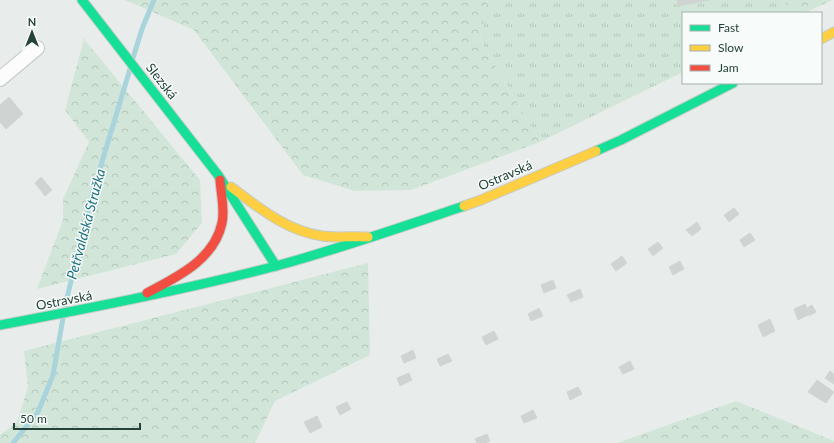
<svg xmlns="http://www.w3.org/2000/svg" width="834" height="443" font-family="Lato,sans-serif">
<defs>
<pattern id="grass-tufts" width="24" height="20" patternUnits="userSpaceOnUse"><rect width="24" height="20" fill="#d1e6d8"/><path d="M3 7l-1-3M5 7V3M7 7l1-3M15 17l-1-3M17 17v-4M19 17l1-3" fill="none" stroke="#b3c6ba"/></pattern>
<pattern id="forest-crowns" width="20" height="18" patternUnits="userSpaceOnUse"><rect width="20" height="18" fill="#d1e6d8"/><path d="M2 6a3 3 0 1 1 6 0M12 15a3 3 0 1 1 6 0" fill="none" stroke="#b3c6ba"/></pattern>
</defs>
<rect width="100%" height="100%" fill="#e8edeb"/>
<path fill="url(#grass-tufts)" d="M488,0H782L796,13H683V72L540,142L480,40Z"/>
<g fill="url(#forest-crowns)">
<path d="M125,0H488L480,40L540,142L411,190L355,191L303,175L194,30Z"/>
<path d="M782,0H833L804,13H796Z"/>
<path d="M84,39L200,180L202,223L176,254L37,289L63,220V199L89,142L65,110Z"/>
<path d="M368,263L370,355L275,401L255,443H0V435L17,422L28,387L24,351Z"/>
<path d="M736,401L834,441V443H617Z"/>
</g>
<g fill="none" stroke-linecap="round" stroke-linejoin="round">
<g stroke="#a9d4db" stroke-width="5">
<path d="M133,58L142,29L154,0"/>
<path d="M65,306L92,195L130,69"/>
<path d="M13,443L38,412L53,375L63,318"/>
</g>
</g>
<g fill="#cfd4d2" stroke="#d1d6d4">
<path d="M677,0H710L678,6Z"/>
<path d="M9,97L23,114L6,129L0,122V105Z"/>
<path d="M41,177L52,190L45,196L35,183Z"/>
<path d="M734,208L739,214L729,222L724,215Z"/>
<path d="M697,222L701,229L692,236L686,230Z"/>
<path d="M750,233L755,240L744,247L740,240Z"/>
<path d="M658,242L663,248L653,256L648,249Z"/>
<path d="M622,256L627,263L616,271L611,264Z"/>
<path d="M680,261L684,269L673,275L669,267Z"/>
<path d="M553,280L556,288L544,293L541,285Z"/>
<path d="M580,289L583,297L571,302L567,295Z"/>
<path d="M805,304L810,314L798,320L794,309Z"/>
<path d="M812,305L816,312L809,316L810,314L807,308Z"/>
<path d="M539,308L543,316L531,321L528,314Z"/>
<path d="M770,319L775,331L763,337L758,325Z"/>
<path d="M494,331L498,339L486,345L482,337Z"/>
<path d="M413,350L416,358L404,363L401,356Z"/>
<path d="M448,354L452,361L440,366L437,359Z"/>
<path d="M630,361L634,369L623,374L619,367Z"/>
<path d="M830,371L834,374V384L825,378Z"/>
<path d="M409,373L412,380L400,386L397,378Z"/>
<path d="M817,380L834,392L826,403L808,392Z"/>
<path d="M578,387L582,394L570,400L567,392Z"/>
<path d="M347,402L351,409L340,415L336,407Z"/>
<path d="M533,410L537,418L524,423L521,416Z"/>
<path d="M317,416L322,427L310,433L304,422Z"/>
<path d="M487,434L490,441L486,443H477L475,439Z"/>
</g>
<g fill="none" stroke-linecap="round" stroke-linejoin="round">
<defs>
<path id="street" d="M0,79L37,48"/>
<g id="fast">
<path d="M82,0L218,175L276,266"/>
<path d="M596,151L621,140L733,83"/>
<path d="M0,325C92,308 185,290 276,266C339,249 402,227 464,206"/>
</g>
<g id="slow">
<path d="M821,39L834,32"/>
<path d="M231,187C259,208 287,231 322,236C337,238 353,236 368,237"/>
<path d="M464,206L481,200L596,151"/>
</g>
<path id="jam" d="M147,293C177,277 214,260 222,223C225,210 221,194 220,180"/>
</defs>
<use href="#street" stroke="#c5cac8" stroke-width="16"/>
<use href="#fast" stroke="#c3cbc8" stroke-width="11"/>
<use href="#slow" stroke="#c3cbc8" stroke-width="11"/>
<use href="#jam" stroke="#c3cbc8" stroke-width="11"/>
<use href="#street" stroke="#fcfcfc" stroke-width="14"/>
<use href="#fast" stroke="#16e098" stroke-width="9"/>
<use href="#slow" stroke="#ffcf43" stroke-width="9"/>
<use href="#jam" stroke="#f24e42" stroke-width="9"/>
</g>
<g text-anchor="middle" stroke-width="3" stroke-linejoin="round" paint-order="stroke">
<g font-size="13" fill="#24423a" stroke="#f7fbf9">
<text transform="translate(162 81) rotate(52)" y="5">Slezská</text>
<text transform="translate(505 175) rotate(-23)" y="5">Ostravská</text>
<text transform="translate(64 300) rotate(-11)" y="5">Ostravská</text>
</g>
<g font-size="14" font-style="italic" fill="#1c6f80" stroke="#f7fbf9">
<text transform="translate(86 224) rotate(-75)" y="5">Petřvaldská Stružka</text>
</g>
</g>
<rect x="682" y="12" width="140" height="72" fill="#f7fbf9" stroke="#a3b1ad"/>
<rect x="690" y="25" width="20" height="6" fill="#16e098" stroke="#a3b1ad"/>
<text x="718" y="32" font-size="12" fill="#24423a">Fast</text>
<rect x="690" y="45" width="20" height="6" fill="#ffcf43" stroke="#a3b1ad"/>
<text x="718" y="52" font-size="12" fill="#24423a">Slow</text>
<rect x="690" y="65" width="20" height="6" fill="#f24e42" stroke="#a3b1ad"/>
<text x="718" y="72" font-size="12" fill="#24423a">Jam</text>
<g transform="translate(32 32)" stroke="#f7fbf9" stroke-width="3" paint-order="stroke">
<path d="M0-3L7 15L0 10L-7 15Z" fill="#24423a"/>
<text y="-6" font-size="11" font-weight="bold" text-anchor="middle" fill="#24423a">N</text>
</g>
<path d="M14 423v6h126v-6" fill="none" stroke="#24423a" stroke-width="2"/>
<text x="20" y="423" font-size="12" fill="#24423a" stroke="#f7fbf9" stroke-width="3" paint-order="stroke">50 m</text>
</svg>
